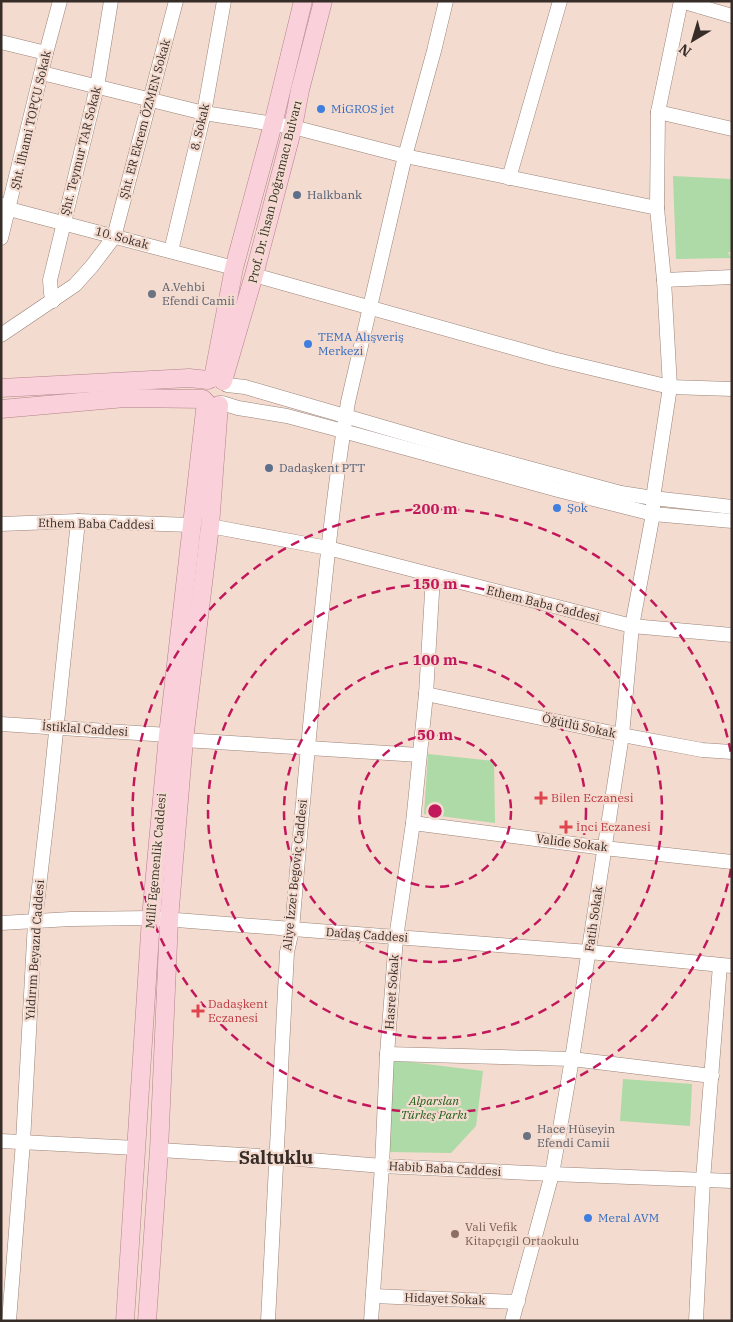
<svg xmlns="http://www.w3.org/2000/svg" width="733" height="1322" font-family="'IBM Plex Serif',serif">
<rect width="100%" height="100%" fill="#f4dbcf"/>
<g fill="#addaa6">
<path d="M673,176L732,179V252H728L731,258L676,259Z"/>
<path d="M428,754L494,761L495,823L424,814Z"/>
<path d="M394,1060L483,1071L476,1126L451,1153L388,1152Z"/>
<path d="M623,1079L692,1084L690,1126L620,1121Z"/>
</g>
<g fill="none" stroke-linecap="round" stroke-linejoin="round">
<defs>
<g id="minor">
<path d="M681,1L732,16"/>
<path d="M1,42L46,53"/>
<path d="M42,73L204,113L293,127L405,156L657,208"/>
<path d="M658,112L732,129"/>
<path d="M509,178L560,1"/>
<path d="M3,205L9,209L234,268"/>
<path d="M1,238L46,53L60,1"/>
<path d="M171,251L204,113L224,1"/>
<path d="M254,275L553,359L670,387L732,389"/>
<path d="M664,280L732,277"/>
<path d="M53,301L51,293L50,280L97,87L111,1"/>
<path d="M1,335L75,285L92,266L114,237L176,1"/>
<path d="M227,385L245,387L462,450L621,493L653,498L732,507"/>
<path d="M222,403L238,408L287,416L343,431L558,490L653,514L732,521"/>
<path d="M1,524L78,521L191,525"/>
<path d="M210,526L328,548L632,626L732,635"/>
<path d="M426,694L622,735L702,750L732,752"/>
<path d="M1,724L168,735"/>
<path d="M184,740L419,755"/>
<path d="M413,823L604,848L732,862"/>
<path d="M1,923L71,919L151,918L589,952L732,966"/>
<path d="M387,1054L572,1059L712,1076"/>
<path d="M1,1141L136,1148"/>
<path d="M159,1150L275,1157L382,1166L552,1174L732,1181"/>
<path d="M373,1296L518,1302"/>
<path d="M9,1321L23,1142L35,922L48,809L78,521"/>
<path d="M268,1321L287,952L292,930C301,822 310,716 322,609C329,539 337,470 348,402L405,156L434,51L446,1"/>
<path d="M371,1321L382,1166L387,1054L396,938L413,823L426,694L433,576"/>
<path d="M512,1321L552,1174L572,1059L622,735L632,626L653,514V498L670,387L664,280L657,208L658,112L681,1"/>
<path d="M696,1321L703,1180L720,965"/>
</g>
<g id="major">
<path d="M213,378L234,268L273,124L303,1"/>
<path d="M223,381L254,275L293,127L300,90L323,1"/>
<path d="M1,388L189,378L208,380"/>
<path d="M1,409L125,398L203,399"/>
<path d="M125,1321L151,918L168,735L206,402"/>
<path d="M147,1321L159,1150L169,920L184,740L210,526L219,405"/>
</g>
</defs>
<use href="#minor" stroke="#9a8378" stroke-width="15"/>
<use href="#major" stroke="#b3828b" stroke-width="19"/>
<use href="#minor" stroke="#fff" stroke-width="14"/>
<use href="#major" stroke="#fad0da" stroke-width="18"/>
</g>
<g fill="none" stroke="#c2185b" stroke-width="2.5" stroke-dasharray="9 6">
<circle cx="435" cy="811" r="76"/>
<circle cx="435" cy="811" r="151"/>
<circle cx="435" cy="811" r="227"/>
<path d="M731 869A302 302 0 1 1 731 753"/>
</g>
<g fill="#3f7fe0" stroke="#f4dbcf" stroke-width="2">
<circle cx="321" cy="109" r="5"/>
<circle cx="308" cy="344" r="5"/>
<circle cx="557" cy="508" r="5"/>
<circle cx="588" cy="1218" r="5"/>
</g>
<g fill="#5c6f8a" stroke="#f4dbcf" stroke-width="2">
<circle cx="297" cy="195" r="5"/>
<circle cx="269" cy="468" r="5"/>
</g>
<g fill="#6b7280" stroke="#f4dbcf" stroke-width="2">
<circle cx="152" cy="294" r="5"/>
<circle cx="527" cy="1136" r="5"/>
</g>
<g fill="#e0444e" stroke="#f4dbcf" stroke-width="2">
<path d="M538.5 790.5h5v5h5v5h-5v5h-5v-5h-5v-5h5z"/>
<path d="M563.5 819.5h5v5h5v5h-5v5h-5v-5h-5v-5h5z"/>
<path d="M195.5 1003.5h5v5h5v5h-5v5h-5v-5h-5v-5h5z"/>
</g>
<circle fill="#8d6e63" stroke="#f4dbcf" stroke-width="2" cx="455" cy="1234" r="5"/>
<g text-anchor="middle" stroke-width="4.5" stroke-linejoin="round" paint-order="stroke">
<g font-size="12" fill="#366cbe" stroke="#f4dbcf" text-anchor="start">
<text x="331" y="113">MiGROS jet</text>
<text x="318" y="341">TEMA Alışveriş<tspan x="318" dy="14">Merkezi</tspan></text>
<text x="567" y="512">Şok</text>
<text x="598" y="1222">Meral AVM</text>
</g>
<g font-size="12" fill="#362c28" stroke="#f4dbcf">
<text transform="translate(145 119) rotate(-75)" y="4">Şht. ER Ekrem ÖZMEN Sokak</text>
<text transform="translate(31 120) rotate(-77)" y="4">Şht. İlhami TOPÇU Sokak</text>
<text transform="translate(200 127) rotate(-77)" y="4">8. Sokak</text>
<text transform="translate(81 151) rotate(-76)" y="4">Şht. Teymur TAR Sokak</text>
<text transform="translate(275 192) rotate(-76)" y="4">Prof. Dr. İhsan Doğramacı Bulvarı</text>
<text transform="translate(122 238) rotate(15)" y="4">10. Sokak</text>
<text transform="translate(96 524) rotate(1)" y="4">Ethem Baba Caddesi</text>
<text transform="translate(543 604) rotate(14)" y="4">Ethem Baba Caddesi</text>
<text transform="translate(579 726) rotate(12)" y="4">Öğütlü Sokak</text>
<text transform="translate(85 729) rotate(4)" y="4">İstiklal Caddesi</text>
<text transform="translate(572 843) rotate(7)" y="4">Valide Sokak</text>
<text transform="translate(156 861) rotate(-85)" y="4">Millî Egemenlik Caddesi</text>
<text transform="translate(295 875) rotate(-84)" y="4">Aliye İzzet Begoviç Caddesi</text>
<text transform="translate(594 919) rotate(-82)" y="4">Fatih Sokak</text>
<text transform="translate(367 935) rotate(4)" y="4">Dadaş Caddesi</text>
<text transform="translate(35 950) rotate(-86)" y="4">Yıldırım Beyazıd Caddesi</text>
<text transform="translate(392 992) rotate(-86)" y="4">Hasret Sokak</text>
<text transform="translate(445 1169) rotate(3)" y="4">Habib Baba Caddesi</text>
<text transform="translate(445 1299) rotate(2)" y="4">Hidayet Sokak</text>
</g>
<g font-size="12" fill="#4e5e75" stroke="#f4dbcf" text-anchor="start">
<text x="307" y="199">Halkbank</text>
<text x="279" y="472">Dadaşkent PTT</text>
</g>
<g font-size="12" fill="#5b616d" stroke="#f4dbcf" text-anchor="start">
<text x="162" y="291">A.Vehbi<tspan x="162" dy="14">Efendi Camii</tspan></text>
<text x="537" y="1133">Hace Hüseyin<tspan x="537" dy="14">Efendi Camii</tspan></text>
</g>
<g font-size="12" fill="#be3a42" stroke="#f4dbcf" text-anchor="start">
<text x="551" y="802">Bilen Eczanesi</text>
<text x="576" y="831">İnci Eczanesi</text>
<text x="208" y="1008">Dadaşkent<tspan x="208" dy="14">Eczanesi</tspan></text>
</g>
<g font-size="12" font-style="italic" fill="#1e5d17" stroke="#f4dbcf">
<text x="434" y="1105">Alparslan<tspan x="434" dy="14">Türkeş Parkı</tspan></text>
</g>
<g font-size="12" fill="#785e54" stroke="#f4dbcf" text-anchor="start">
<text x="465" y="1231">Vali Vefik<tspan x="465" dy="14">Kitapçıgil Ortaokulu</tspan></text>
</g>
<g font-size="18" font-weight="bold" fill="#362c28" stroke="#f4dbcf">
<text x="276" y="1164">Saltuklu</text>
</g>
</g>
<circle cx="435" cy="811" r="8" fill="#c2185b" stroke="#f4dbcf" stroke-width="2.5"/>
<g font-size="15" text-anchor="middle" font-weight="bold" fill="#c2185b" stroke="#f4dbcf" stroke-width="4.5" stroke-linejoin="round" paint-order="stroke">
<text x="435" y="514">200 m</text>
<text x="435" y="589">150 m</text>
<text x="435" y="665">100 m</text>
<text x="435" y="740">50 m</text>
</g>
<rect width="733" height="1322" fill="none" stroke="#362c28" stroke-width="5"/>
<g transform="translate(693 40) rotate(218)" stroke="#f4dbcf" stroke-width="4" paint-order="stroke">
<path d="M0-4L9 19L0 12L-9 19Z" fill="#362c28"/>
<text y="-8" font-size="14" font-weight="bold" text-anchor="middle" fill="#362c28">N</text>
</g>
</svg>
